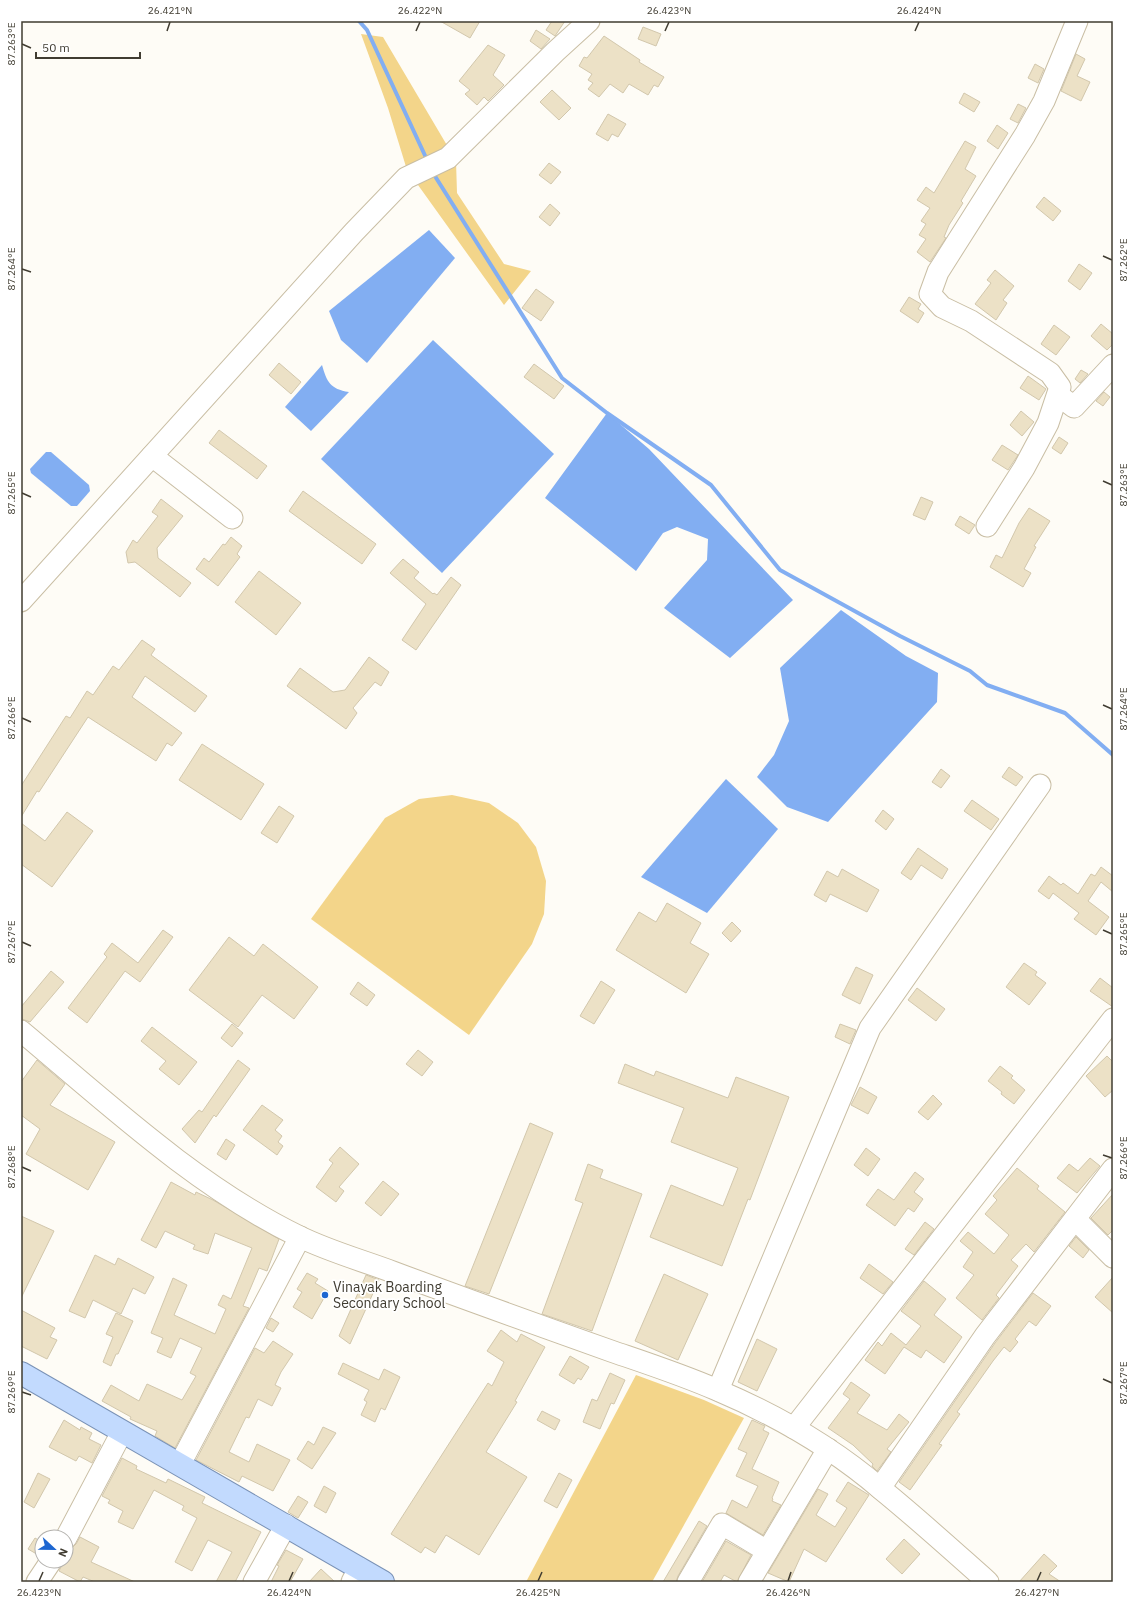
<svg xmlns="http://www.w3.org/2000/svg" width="1134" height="1603" font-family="'IBM Plex Sans',sans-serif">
<rect width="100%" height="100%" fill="#fefcf6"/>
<g fill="#f3d58a">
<path d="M361,34L383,37L448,147L407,170L388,108Z"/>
<path d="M456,161L457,193L504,264L531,271L504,305L418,185Z"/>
<path d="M452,795L489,803L518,823L536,847L546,881L544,914L532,944L469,1035L311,919L385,818L419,799Z"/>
<path d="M636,1375L704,1400L744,1418L652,1582H526Z"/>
</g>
<g fill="#82aef2">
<path d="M429,230L455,258L367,363L341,340L329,311Z"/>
<path d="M433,340L554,454L442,573L321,459Z"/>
<path d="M322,365C327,382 330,389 349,392L311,431L285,407Z"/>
<path d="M607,413L649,449L793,600L730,658L664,608L707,560L708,539L677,527L663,533L636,571L545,498Z"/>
<path d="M46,452H51L89,485L90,491L77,506H71L31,473L30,469Z"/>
<path d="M841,610L906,656L938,673L937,702L828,822L787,807L757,777L774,755L789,721L780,668Z"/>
<path d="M726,779L778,829L707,913L641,877Z"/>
</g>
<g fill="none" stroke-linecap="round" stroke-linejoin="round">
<g stroke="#82aef2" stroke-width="4">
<path d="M359,21L367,30L428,162"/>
<path d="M433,173L562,378L607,413L711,485L780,570L900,636L970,671L987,685L1065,713L1113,755"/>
</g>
</g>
<g fill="#ece1c6" stroke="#d2c7ac">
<path d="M440,21H480L470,38Z"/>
<path d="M552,21H565L555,36L546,30Z"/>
<path d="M643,27L661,34L656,46L638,39Z"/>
<path d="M536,30L550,39L541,49L530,41Z"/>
<path d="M604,36L640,60L639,62L664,77L658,87L654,85L648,95L629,84L623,93L610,84L599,97L588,89L593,83L588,80L592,74L579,66L584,57L587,58Z"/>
<path d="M488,45L505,55L493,75L504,85L488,101L484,97L477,105L465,94L470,90L459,81Z"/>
<path d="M1076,54L1085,59L1077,76L1090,82L1081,101L1061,91Z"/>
<path d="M1035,64L1044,69L1038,83L1028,78Z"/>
<path d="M552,90L571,108L559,120L540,102Z"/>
<path d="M964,93L980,102L974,112L959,103Z"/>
<path d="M1018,104L1026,108L1018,123L1010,119Z"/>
<path d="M608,114L626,124L618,137L612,134L608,141L596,134Z"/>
<path d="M997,125L1008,133L998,149L987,141Z"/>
<path d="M965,141L976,147L965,169L976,176L961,201L963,203L949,225L944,237L946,238L930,262L917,252L926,239L919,235L926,224L921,221L930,208L917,200L926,187L934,193Z"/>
<path d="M549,163L561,172L551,184L539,175Z"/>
<path d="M1044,197L1061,211L1053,221L1036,207Z"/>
<path d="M550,204L560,213L550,226L539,217Z"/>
<path d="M1079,264L1092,273L1080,290L1068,281Z"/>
<path d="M995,270L1014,286L1003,300L1007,303L996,320L975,304L991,283L987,280Z"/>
<path d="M536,289L554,302L541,321L522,308Z"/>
<path d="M909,297L921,304L918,309L924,313L918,323L900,311Z"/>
<path d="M1101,324L1113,334V344L1107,350L1091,336Z"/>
<path d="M1054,325L1070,337L1056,355L1041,344Z"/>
<path d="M279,363L301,382L291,394L269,375Z"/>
<path d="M534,364L564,386L554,399L524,377Z"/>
<path d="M1081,370L1088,374L1080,383L1075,379Z"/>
<path d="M1028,376L1046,389L1039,400L1020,388Z"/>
<path d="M1104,392L1110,397L1103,406L1096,401Z"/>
<path d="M1021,411L1034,422L1022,436L1010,425Z"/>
<path d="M219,430L267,466L257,479L209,443Z"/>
<path d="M1059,437L1068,443L1061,454L1052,448Z"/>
<path d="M1002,445L1018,455L1008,470L992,460Z"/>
<path d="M303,491L376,544L362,564L289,511Z"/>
<path d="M921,497L933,502L925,520L913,515Z"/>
<path d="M161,499L183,516L157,548L158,558L191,583L180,597L135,562L128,563L126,552L133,540L137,543L158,516L152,512Z"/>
<path d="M1029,508L1050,521L1034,546L1036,547L1024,569L1031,573L1023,587L990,567L996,555L1002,558L1019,523Z"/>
<path d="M960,516L975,525L969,534L955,525Z"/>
<path d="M231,537L242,546L237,554L240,557L218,586L196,569L204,558L209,562L223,544L225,545Z"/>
<path d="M403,559L419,572L414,578L433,594L434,593L437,595L451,577L461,585L416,650L402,640L426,604L390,573Z"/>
<path d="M259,571L301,603L276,635L235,602Z"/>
<path d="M142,640L155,649L151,655L207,696L195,712L145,676L132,697L182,733L172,746L167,743L156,761L88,717L39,792L37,791L21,817V786L66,716L70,718L87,691L93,695L113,666L119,670Z"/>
<path d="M369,657L389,672L381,686L375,682L353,708L357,713L346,729L287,686L300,668L333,692L345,690Z"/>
<path d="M202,744L264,784L241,820L179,780Z"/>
<path d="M1009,767L1023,777L1016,786L1002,777Z"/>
<path d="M941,769L950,776L941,788L932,782Z"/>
<path d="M972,800L999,819L991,830L964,811Z"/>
<path d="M279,806L294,816L277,843L261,833Z"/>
<path d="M883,810L894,819L886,830L875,821Z"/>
<path d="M67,812L93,831L52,887L21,864V823L45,841Z"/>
<path d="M918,848L948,869L942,879L921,865L911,880L901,873Z"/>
<path d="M1101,867L1113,876V892L1101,882L1088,901L1109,917L1096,935L1074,919L1079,913L1053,893L1049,899L1038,891L1049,876L1061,885L1063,883L1078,894L1091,874L1095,876Z"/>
<path d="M842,869L879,890L867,912L830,894L826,902L814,895L827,871L838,877Z"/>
<path d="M667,903L701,923L690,943L709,954L686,993L616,950L639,912L656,922Z"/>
<path d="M732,922L741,931L731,942L722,933Z"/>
<path d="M163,930L173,937L140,982L125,971L87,1023L68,1008L107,957L104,954L112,943L138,963Z"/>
<path d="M229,937L254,956L263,944L318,987L294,1019L262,995L238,1027L189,990Z"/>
<path d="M1024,963L1037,972L1035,975L1046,983L1029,1005L1006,987Z"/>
<path d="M856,967L873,975L860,1004L842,995Z"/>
<path d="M51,971L64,982L30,1022L22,1019L21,1007Z"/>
<path d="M1100,978L1113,988V1007L1090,991Z"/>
<path d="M601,981L615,990L594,1024L580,1016Z"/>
<path d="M358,982L375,995L367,1006L350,994Z"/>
<path d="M917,988L945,1009L936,1021L908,1000Z"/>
<path d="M232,1024L243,1033L232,1047L221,1038Z"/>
<path d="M840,1024L856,1030L850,1044L835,1037Z"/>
<path d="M152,1027L197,1062L179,1085L159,1069L166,1061L141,1041Z"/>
<path d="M418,1050L433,1062L422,1076L406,1064Z"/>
<path d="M1107,1056L1113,1062V1090L1105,1097L1086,1076Z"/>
<path d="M37,1060L65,1084L50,1105L115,1142L88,1190L26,1154L40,1129L21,1115V1082Z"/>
<path d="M238,1060L250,1069L216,1117L214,1115L195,1143L182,1129L199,1110L202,1112Z"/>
<path d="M625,1064L654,1076L656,1071L728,1098L736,1077L789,1097L750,1200L748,1199L722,1266L650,1237L671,1185L723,1206L738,1168L671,1142L684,1108L618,1083Z"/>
<path d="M1000,1066L1013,1076L1011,1078L1025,1090L1014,1104L1001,1094L1002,1092L988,1081Z"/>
<path d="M860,1087L877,1097L868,1114L851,1105Z"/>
<path d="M933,1095L942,1104L928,1120L918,1112Z"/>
<path d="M262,1105L283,1120L275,1130L282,1136L278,1142L283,1146L277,1155L243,1130Z"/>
<path d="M530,1123L553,1133L489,1294L465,1286Z"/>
<path d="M226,1139L235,1145L226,1160L217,1154Z"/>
<path d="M340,1147L359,1164L339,1187L344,1191L336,1202L316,1187L333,1163L329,1160Z"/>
<path d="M866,1148L880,1159L868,1176L854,1165Z"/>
<path d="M1090,1158L1100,1166L1077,1193L1057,1178L1069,1164L1078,1171Z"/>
<path d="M588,1164L603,1170L600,1178L642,1194L592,1331L542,1314L583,1203L575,1200Z"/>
<path d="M1017,1168L1039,1186L1037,1189L1065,1212L1034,1252L1026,1244L1011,1260L1018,1266L996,1295L999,1298L982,1320L956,1298L974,1275L963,1267L973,1252L960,1241L968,1232L994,1254L1009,1235L985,1214L997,1200L993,1196Z"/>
<path d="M915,1172L924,1179L914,1192L923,1199L914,1212L908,1208L895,1226L866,1205L878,1189L894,1200Z"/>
<path d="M383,1181L399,1194L381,1216L365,1203Z"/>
<path d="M171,1182L195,1195L196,1192L213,1200L279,1239L267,1271L259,1268L243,1306L249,1308L175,1448L155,1436L157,1431L130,1419L131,1417L102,1401L111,1385L139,1401L147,1384L182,1400L196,1376L190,1373L202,1348L180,1338L171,1358L157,1352L163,1338L151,1333L173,1278L187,1285L174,1315L215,1334L226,1309L218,1305L223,1295L231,1299L252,1248L215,1233L208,1254L193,1249L195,1245L165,1231L156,1248L141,1240Z"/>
<path d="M1113,1194V1230L1108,1235L1091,1218Z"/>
<path d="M21,1216L54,1231L21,1298Z"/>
<path d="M925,1222L934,1229L914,1255L905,1249Z"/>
<path d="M1076,1237L1089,1250L1083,1258L1069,1246Z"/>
<path d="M95,1255L115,1265L118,1258L154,1277L145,1294L133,1288L121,1314L93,1300L85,1318L69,1311Z"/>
<path d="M869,1264L893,1282L883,1294L860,1278Z"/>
<path d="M307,1273L318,1279L315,1283L328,1291L312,1319L293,1307L302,1292L297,1289Z"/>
<path d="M664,1274L708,1294L678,1360L635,1341Z"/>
<path d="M366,1275L379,1280L350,1344L339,1336Z"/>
<path d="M1113,1277V1313L1095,1297Z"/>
<path d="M924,1281L946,1299L934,1315L962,1337L944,1363L926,1350L921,1358L904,1347L885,1374L865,1360L878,1342L882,1346L891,1333L906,1345L921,1326L901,1311Z"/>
<path d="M1033,1293L1051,1306L1036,1326L1029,1321L1015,1339L1018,1342L1010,1352L1004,1347L993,1361L957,1412L960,1414L939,1444L942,1445L910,1490L899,1482L995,1343Z"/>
<path d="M21,1310L55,1328L50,1337L57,1340L47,1359L21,1346Z"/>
<path d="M116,1313L133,1321L118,1354H116L111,1366L103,1362L113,1337L106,1334Z"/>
<path d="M271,1318L279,1323L273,1332L266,1328Z"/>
<path d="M501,1330L517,1342L521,1334L545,1347L515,1401L517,1402L486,1452L527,1477L479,1555L446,1535L435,1553L425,1547L421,1553L391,1534L488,1383L492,1386L504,1362L487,1351Z"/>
<path d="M757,1339L777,1349L757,1391L738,1382Z"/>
<path d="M273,1341L293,1354L281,1372L275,1385L281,1388L272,1406L258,1399L249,1418L246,1417L229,1452L249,1462L257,1444L290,1460L273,1491L242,1476L239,1482L196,1460L255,1348L264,1353Z"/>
<path d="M570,1356L589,1367L581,1380L578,1378L574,1384L559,1375Z"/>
<path d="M343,1363L379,1380L384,1369L400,1377L385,1410L381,1408L375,1422L361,1415L367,1402L364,1400L369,1390L338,1374Z"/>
<path d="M610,1373L625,1380L614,1404L611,1403L600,1429L583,1422L592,1399L597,1401Z"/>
<path d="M851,1382L870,1395L857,1413L887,1430L899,1414L909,1422L887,1449L891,1452L877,1471L872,1466L873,1464L853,1445L828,1428L850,1399L843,1394Z"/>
<path d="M542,1411L560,1420L555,1430L537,1420Z"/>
<path d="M64,1420L80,1430L81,1427L92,1433L89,1439L101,1445L92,1463L79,1456L76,1461L49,1447Z"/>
<path d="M752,1420L765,1426L763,1430L769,1433L752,1469L779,1482L772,1498L773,1499L772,1501L781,1505L763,1535L726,1513L732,1500L747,1508L758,1486L736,1476L747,1453L738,1449Z"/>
<path d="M323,1427L336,1433L312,1469L297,1459L308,1441L314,1445Z"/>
<path d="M122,1458L137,1466L136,1469L166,1483L168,1479L205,1497L202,1503L261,1532L235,1582H216L232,1552L208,1540L192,1571L175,1562L197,1518L182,1510L184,1506L154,1490L133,1529L118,1522L123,1511L108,1503L110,1500L102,1496Z"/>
<path d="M38,1473L50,1479L34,1508L24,1502Z"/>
<path d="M559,1473L572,1480L557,1508L544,1501Z"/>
<path d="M848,1482L869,1495L826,1562L804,1549L789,1582L768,1573L818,1489L828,1494L816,1515L835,1527L847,1508L836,1501Z"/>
<path d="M324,1486L336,1493L326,1513L314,1506Z"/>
<path d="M298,1496L308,1502L298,1518L288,1512Z"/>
<path d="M699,1521L707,1526L678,1576L676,1582H663Z"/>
<path d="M80,1537L99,1547L91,1562L135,1582H95L83,1577L80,1582L59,1571L64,1561H66L70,1549L76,1544Z"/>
<path d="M35,1538L42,1542V1553L40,1556L28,1549Z"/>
<path d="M904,1539L920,1554L902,1574L886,1559Z"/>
<path d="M726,1541L751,1555L737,1582L724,1575L720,1582H702Z"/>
<path d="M286,1550L303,1559L290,1582H271L279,1566L277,1565Z"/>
<path d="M1044,1554L1057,1566L1049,1574L1061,1582H1019Z"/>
<path d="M321,1569L335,1582H309Z"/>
</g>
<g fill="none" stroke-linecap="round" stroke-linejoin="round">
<defs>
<g id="minor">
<path d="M1058,395L1074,407L1113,365"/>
<path d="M152,456L232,518"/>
<path d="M987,526L1024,468L1048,423L1060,387L1050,373L971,321L942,307L930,294L938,272L1025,135L1044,101L1077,21"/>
<path d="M21,601L354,232L406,178L448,158L555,52L589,21"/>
<path d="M21,1031C106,1102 197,1187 298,1236C328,1251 361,1260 393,1272C465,1299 538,1325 611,1351C646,1363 683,1375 717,1390C776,1415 833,1448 881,1489C918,1519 953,1551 988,1582"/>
<path d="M1075,1219L1113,1257"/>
<path d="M718,1390L870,1028L1040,785"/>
<path d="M794,1428L1113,1019"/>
<path d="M180,1464L300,1237"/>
<path d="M880,1488L985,1336L1113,1169"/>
<path d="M66,1538L122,1432"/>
<path d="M37,1582L51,1561"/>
<path d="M254,1582L286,1525"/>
<path d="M352,1582L359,1568"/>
<path d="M688,1582L722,1524L767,1551"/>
<path d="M749,1582L828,1449"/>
</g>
<path id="major" d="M21,1373L383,1582"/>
</defs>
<use href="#minor" stroke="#c9bea4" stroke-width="23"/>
<use href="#major" stroke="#7a92b6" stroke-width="24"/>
<use href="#minor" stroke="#fff" stroke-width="21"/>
<use href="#major" stroke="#c2dafe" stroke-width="22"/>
</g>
<path fill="none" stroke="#403c31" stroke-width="1.5" d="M167,31L170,22M416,31L420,22M665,31L669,22M915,31L919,22M22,44L31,48M1103,256L1112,260M22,269L31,272M1103,481L1112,485M22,493L31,497M1103,705L1112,709M22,718L31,722M1103,930L1112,934M22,942L31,946M1103,1155L1112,1158M22,1167L31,1171M1103,1379L1112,1383M22,1392L31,1395M39,1581L43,1572M289,1581L293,1572M538,1581L542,1572M788,1581L791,1572M1037,1581L1041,1572"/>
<circle fill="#1d66d1" stroke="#fff" stroke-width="1.5" cx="325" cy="1295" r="4"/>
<g text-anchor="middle" stroke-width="3.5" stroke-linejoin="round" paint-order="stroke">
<g font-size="14" fill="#403c31" stroke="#fff" text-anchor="start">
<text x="333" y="1292">Vinayak Boarding<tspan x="333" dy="16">Secondary School</tspan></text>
</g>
</g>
<rect width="1134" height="1603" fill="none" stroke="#ffffff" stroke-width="44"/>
<g transform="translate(54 1549) rotate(112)"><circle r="19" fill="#ffffff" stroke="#b3b1ad"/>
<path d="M0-3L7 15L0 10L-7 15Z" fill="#1d66d1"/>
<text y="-6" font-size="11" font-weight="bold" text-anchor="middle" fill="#403c31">N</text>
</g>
<path d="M36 52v6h104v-6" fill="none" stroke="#403c31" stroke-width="2"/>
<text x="42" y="52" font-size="12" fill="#403c31" stroke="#ffffff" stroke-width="3" paint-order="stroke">50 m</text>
<rect x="22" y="22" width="1090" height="1559" fill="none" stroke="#403c31" stroke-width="1.5"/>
<g font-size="10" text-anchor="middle" fill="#403c31">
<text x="170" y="14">26.421°N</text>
<text x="420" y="14">26.422°N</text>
<text x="669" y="14">26.423°N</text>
<text x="919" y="14">26.424°N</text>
<text transform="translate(11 44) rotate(-90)" y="4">87.263°E</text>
<text transform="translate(1123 260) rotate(-90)" y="4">87.262°E</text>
<text transform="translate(11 269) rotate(-90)" y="4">87.264°E</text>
<text transform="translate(1123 485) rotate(-90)" y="4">87.263°E</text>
<text transform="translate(11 493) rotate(-90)" y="4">87.265°E</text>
<text transform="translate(1123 709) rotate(-90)" y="4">87.264°E</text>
<text transform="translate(11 718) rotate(-90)" y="4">87.266°E</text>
<text transform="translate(1123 934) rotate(-90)" y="4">87.265°E</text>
<text transform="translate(11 942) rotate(-90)" y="4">87.267°E</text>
<text transform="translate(1123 1158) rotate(-90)" y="4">87.266°E</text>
<text transform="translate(11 1167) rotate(-90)" y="4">87.268°E</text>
<text transform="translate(1123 1383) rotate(-90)" y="4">87.267°E</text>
<text transform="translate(11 1392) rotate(-90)" y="4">87.269°E</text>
<text x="39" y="1596">26.423°N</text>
<text x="289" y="1596">26.424°N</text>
<text x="538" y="1596">26.425°N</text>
<text x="788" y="1596">26.426°N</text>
<text x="1037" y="1596">26.427°N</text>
</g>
</svg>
